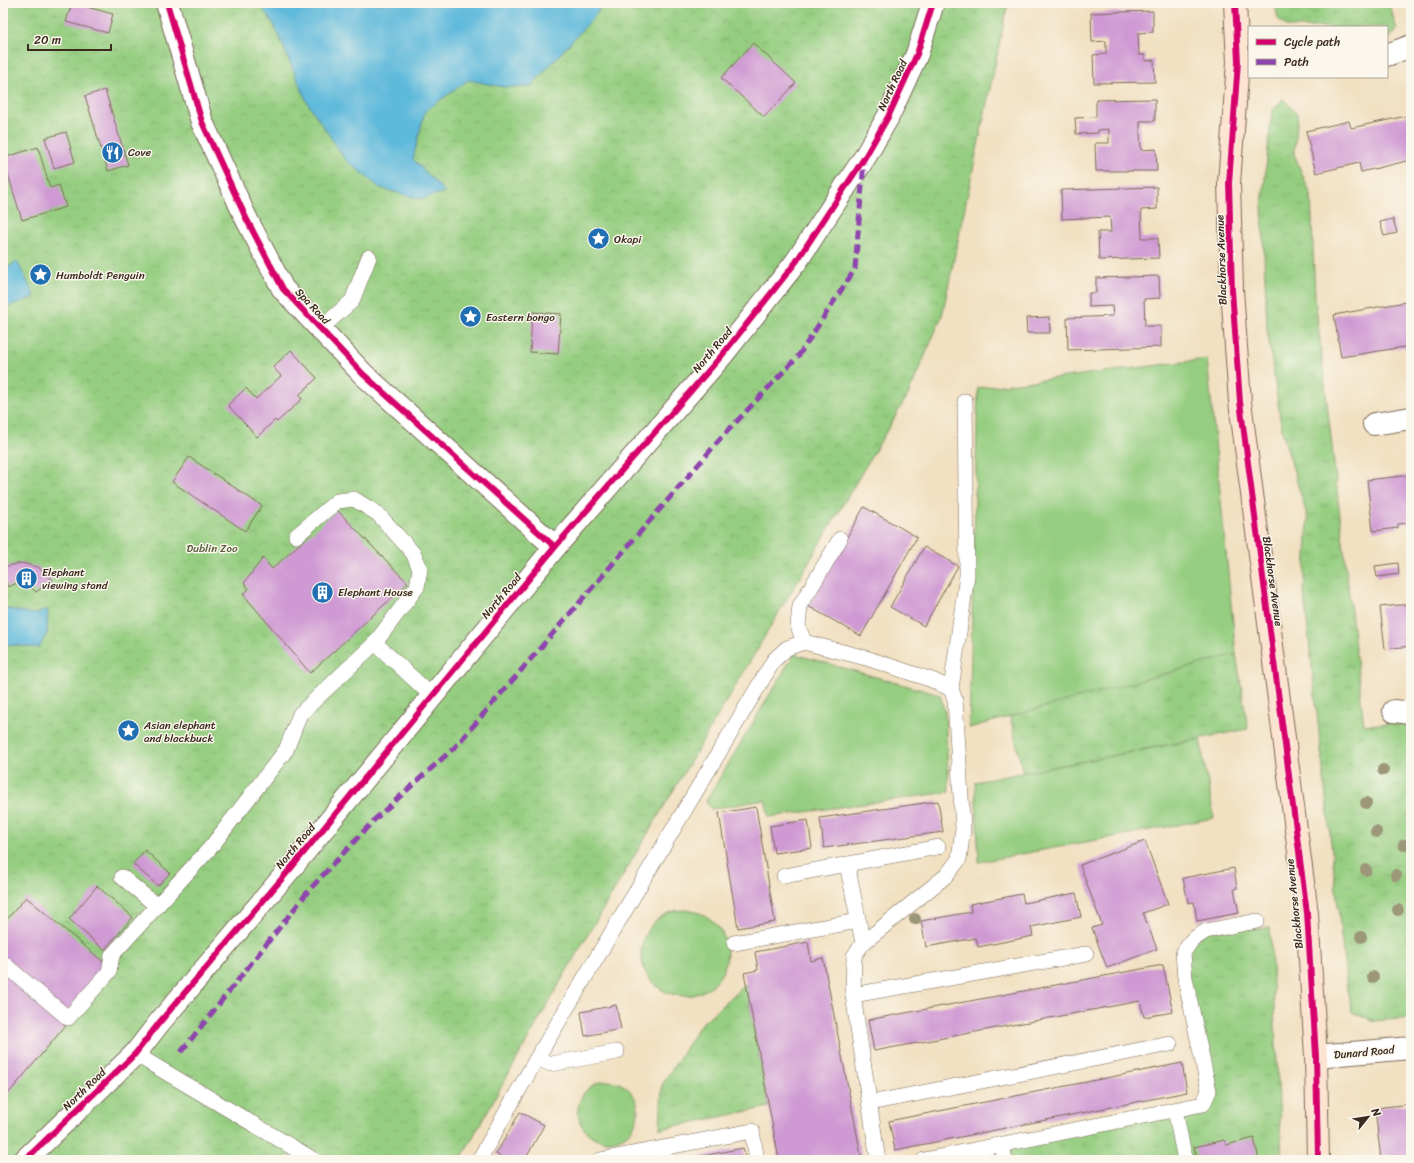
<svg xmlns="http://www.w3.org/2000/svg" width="1414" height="1163" font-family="Sriracha,sans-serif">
<defs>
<pattern id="grass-tufts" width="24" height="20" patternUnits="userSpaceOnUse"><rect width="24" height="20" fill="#96ce81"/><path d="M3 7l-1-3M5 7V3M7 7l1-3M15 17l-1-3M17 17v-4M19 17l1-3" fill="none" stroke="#82b16f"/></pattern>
<pattern id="park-crowns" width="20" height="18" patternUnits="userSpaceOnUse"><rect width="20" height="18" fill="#96ce81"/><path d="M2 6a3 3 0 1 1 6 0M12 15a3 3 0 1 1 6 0" fill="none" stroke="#82b16f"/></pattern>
</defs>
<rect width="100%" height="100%" fill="#fbf7ec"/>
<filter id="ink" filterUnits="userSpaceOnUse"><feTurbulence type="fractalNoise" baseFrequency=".025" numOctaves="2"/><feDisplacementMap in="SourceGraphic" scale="8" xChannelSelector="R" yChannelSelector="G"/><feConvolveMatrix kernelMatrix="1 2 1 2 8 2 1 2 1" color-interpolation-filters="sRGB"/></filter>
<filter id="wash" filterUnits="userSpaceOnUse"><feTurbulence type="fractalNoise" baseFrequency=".012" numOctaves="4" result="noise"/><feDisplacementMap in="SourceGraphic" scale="16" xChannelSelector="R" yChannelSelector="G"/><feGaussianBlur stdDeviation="0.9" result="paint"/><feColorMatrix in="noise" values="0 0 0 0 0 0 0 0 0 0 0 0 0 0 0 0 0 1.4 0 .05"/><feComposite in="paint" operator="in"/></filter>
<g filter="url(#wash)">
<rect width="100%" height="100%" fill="#f1e0c1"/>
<g fill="url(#grass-tufts)" stroke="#687c50">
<path d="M1283,99L1298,115L1294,154L1311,195L1315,298L1364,725L1411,722V1018L1374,1021L1352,1012L1347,990L1304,594L1308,519L1282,431L1267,328L1262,206L1272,111Z"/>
<path d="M1236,654L1248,729L1023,773L1010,716Z"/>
<path d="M1270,928L1282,1160H1005L1002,1145L1203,1104L1209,1091L1183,953L1206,931Z"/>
<path d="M746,984L769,1107L660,1129L662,1085L700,1025Z"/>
</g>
<g fill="url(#park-crowns)" stroke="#687c50">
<path d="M3,3H1008L942,316L908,395L571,963L460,1160H3Z"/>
<path d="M1275,3H1389L1397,30L1387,39V27H1287L1278,19Z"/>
</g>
<g fill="#96ce81" stroke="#687c50">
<path d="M1207,359L1236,654L969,728L978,388Z"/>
<path d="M794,654L940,695L945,713L949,792L769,817L765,800L711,809L706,801Z"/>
<path d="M1200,739L1214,818L979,862L975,782Z"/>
<circle cx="684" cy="953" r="43"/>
<circle cx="608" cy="1111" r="30"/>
</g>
<g fill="#5eb9db" stroke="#4c727c">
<path d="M259,3H604L593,18L530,87H504L468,80L425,111L413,159L445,192L420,199L380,188L345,159L307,102L274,25Z"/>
<path d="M17,261L35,297L3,308V271Z"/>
<path d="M3,608L35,614L48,609L47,633L39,648L3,644Z"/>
</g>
<g id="blocks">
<g fill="#cf9ad3">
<path d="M72,3L113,14L108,33L66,22Z"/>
<path d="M1153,11V32L1138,33L1139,55H1145V61L1154,60L1155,82L1094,83L1093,55L1106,54V41L1092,42L1091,13Z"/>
<path d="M753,43L796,83L764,117L721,78Z"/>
<path d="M105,90L128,165L108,171L85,96Z"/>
<path d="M1155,99V121H1140V135L1141,150L1156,149L1157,171H1096L1095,143H1109V129L1098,130V133L1076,134L1075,118L1096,117V100Z"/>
<path d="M1411,115V160L1361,172L1359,163L1316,173L1306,131L1349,121L1351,128Z"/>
<path d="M66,132L75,162L54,168L45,138Z"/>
<path d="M38,147L50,188L59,185L66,207L22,220L3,158Z"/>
<path d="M1157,187V209L1141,210L1142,238H1158L1159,258L1099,260L1098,232H1111L1110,217L1062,219L1061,190Z"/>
<path d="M1393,219L1397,233L1384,236L1380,222Z"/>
<path d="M1159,276L1160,298L1144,299L1145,326H1161V347L1068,350L1067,318L1113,316L1112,306L1089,307V293H1096V278Z"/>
<path d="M1411,301V346L1341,357L1334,315Z"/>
<path d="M532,312L561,314L558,354L530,352Z"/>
<path d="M1049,317L1050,333H1027L1026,318Z"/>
<path d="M291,350L317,378L299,395L302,399L277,422L275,420L257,437L228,405L246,388L256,399L281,376L273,367Z"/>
<path d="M189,457L262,506L245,531L172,482Z"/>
<path d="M1411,475V523L1398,524V528L1373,531L1367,480Z"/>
<path d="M864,507L917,537L861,636L808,606Z"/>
<path d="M337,510L408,583L310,673L243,594L249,589L244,583L263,558L272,569Z"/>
<path d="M924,547L958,566L924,626L890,607Z"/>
<path d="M21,563L38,567L53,580L36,592L28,585L23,584L17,583L8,587L3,577V567Z"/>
<path d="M1398,563L1399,574L1377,577L1375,566Z"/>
<path d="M1411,604V646L1385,649L1380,607Z"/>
<path d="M938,801L943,832L824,848L820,818Z"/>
<path d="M756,807L775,922L738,928L719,813Z"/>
<path d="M808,820L812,848L774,853L770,826Z"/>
<path d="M1145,841L1168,904L1143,913L1157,949L1107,968L1092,928L1102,925L1080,865Z"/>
<path d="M145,850L170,873L158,886L133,864Z"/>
<path d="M1234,868L1237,888L1234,889L1239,913L1197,921L1194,902L1188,903L1183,878Z"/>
<path d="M97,886L133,917L104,950L69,919Z"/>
<path d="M1076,893L1081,917L1031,927L1033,936L978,947L976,938L926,947L921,921L971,912L970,904L1022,894L1024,903Z"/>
<path d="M26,897L107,965L67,1013L3,959V924Z"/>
<path d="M808,942L811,961L823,958L862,1160H779L744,973L758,970L755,952Z"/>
<path d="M1163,965L1173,1012L1144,1017L1140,1001L874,1051L868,1020Z"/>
<path d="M3,969L67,1024L3,1100Z"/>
<path d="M616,1005L621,1029L585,1036L581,1012Z"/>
<path d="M1182,1063L1187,1092L895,1150L889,1121Z"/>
<path d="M1411,1104V1160H1381L1375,1108Z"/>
<path d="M520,1112L544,1125L525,1160H506L496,1154Z"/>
<path d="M1254,1138L1259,1160H1198L1194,1147L1224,1140L1226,1145Z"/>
<path d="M743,1148L746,1160H687V1159Z"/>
</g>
</g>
</g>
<g filter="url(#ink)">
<use href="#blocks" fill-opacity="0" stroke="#7b6a57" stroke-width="1"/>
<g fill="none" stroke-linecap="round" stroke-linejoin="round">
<defs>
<g id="service">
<path d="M320,329L352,301L369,257"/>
<path d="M804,642L798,626L800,606L840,539"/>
<path d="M375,643L432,696"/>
<path d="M951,689L967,575L965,401"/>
<path d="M847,864L863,943"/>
<path d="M784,876L938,847"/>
<path d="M122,877L157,906"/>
<path d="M734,943L858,921"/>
<path d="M3,963L68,1018L109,972L112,955L211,847L286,750L300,714L375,643L417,587L420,569L413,553L378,514L354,499L337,501L296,536"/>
<path d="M853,995L1086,954"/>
<path d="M135,1054L314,1160"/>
<path d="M537,1058L551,1064L617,1052"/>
<path d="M870,1103L1170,1044"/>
<path d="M1175,1110L1185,1160"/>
<path d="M1002,1145L1005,1160"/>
<path d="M479,1160L537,1058L774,660L787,648L804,642L866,658L932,680L951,689L955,700L963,829L959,859L947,875L863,943L854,956L853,995L878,1160"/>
<path d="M600,1160L752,1131L757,1160"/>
<path d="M924,1160L1203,1104L1209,1091L1185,978L1183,953L1192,940L1206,931L1257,921"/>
</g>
<g id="minor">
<path d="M167,3L202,122L246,218L283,289L363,374L555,547"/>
<path d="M1387,55L1411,46"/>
<path d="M1374,424L1411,418"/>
<path d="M1394,711L1411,713"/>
<path d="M1316,1056L1411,1048"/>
<path d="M25,1160L135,1054L159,1023L291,868L555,547L723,354L796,262L865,157L888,117L917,54L933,3"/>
</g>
<path id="secondary" d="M1235,3L1238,62L1229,183L1232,290L1240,402L1307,913L1316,1056L1318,1160"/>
</defs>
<use href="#service" stroke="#7b6a57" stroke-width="16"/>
<use href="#minor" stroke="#7b6a57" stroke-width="24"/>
<use href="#secondary" stroke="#7b6a57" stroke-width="24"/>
<use href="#service" stroke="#fff" stroke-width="15"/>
<use href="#minor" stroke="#fff" stroke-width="22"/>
<use href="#secondary" stroke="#fde4d0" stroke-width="22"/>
<path stroke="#8e44ad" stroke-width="5" stroke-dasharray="10 5" stroke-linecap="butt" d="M181,1052L310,889L375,819L455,747L722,437L799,355L855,269L864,161"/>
<defs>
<g id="cycleway">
<path d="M167,3L202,122L246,218L283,289L363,374L555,547"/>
<path d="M1235,3L1238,62L1229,183L1232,290L1240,402L1307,913L1316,1056L1318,1160"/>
<path d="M25,1160L135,1054L159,1023L291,868L555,547L723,354L796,262L865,157L888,117L917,54L933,3"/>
</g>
</defs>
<use href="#cycleway" stroke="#fbf7ec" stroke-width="8"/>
<use href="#cycleway" stroke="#d6006c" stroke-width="6"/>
</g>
<g fill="#9c9778">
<circle cx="1383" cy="770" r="6"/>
<circle cx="1366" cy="803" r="6"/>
<circle cx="1376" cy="832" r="6"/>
<circle cx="1404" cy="845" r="6"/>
<circle cx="1366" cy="870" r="6"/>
<circle cx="1396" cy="875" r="6"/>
<circle cx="1398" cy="910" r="6"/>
<circle cx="915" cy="919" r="6"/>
<circle cx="1361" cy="937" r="6"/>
<circle cx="1373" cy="977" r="6"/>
</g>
</g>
<defs>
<symbol id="restaurant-disc" viewBox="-11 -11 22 22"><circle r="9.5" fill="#1f6fb2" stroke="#fbf7ec"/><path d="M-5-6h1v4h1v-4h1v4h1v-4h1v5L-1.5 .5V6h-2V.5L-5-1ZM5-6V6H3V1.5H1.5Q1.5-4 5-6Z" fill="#fff"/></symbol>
<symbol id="sight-disc" viewBox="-11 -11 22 22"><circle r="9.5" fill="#1f6fb2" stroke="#fbf7ec"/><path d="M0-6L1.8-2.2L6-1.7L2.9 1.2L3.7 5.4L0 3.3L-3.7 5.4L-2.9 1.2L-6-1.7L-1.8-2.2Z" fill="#fff"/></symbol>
<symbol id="building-disc" viewBox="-11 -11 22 22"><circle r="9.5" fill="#1f6fb2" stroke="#fbf7ec"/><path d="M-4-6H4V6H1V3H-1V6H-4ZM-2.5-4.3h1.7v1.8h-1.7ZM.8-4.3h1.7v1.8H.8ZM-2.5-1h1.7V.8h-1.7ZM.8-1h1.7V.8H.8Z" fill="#fff"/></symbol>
</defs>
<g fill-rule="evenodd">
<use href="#restaurant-disc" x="100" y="140" width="25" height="25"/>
<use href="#sight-disc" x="586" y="226" width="25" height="25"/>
<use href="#sight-disc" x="28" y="262" width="25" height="25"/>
<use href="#sight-disc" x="458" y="304" width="25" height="25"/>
<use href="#building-disc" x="14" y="566" width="25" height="25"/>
<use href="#building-disc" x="310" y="580" width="25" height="25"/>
<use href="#sight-disc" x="116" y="718" width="25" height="25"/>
</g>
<g text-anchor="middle" stroke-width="3" stroke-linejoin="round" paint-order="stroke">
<g font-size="11" fill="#3b2a1e" stroke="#fbf7ec">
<text transform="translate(892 85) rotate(-65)" y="4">North Road</text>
<text transform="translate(1221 260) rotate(-92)" y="4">Blackhorse Avenue</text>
<text transform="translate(313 306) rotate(47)" y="4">Spa Road</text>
<text transform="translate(712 350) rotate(-50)" y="4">North Road</text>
<text transform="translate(1273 581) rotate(82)" y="4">Blackhorse Avenue</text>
<text transform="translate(501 596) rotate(-50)" y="4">North Road</text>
<text transform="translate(295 846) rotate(-50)" y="4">North Road</text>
<text transform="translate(1294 904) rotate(-96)" y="4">Blackhorse Avenue</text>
<text transform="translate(1364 1052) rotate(-5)" y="4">Dunard Road</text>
<text transform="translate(84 1089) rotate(-44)" y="4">North Road</text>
</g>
<g font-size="11" fill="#3b2a1e" stroke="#fbf7ec" text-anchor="start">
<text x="128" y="156">Cove</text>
<text x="614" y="243">Okapi</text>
<text x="56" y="279">Humboldt Penguin</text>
<text x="486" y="321">Eastern bongo</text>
<text x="42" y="576">Elephant<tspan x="42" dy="13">viewing stand</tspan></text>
<text x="338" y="596">Elephant House</text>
<text x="144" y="729">Asian elephant<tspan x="144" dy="13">and blackbuck</tspan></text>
</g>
<g font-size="11" fill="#565b3c" stroke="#fbf7ec">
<text x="212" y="552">Dublin Zoo</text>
</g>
</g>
<rect width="1414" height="1163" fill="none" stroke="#fbf7ec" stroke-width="16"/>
<rect x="1248" y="26" width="140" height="52" fill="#fbf7ec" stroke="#aea59a"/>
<rect x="1256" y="39" width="20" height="6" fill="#d6006c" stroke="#aea59a"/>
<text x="1284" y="46" font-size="12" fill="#3b2a1e">Cycle path</text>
<rect x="1256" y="59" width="20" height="6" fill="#8e44ad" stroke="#aea59a"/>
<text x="1284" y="66" font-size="12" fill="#3b2a1e">Path</text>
<g transform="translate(1368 1117) rotate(60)" stroke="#fbf7ec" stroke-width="3" paint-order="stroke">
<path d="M0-3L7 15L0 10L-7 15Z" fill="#3b2a1e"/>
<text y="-6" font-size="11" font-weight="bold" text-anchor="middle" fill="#3b2a1e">N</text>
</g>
<path d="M28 44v6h83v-6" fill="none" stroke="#3b2a1e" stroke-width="2"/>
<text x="34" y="44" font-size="12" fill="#3b2a1e" stroke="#fbf7ec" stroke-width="3" paint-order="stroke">20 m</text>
</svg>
